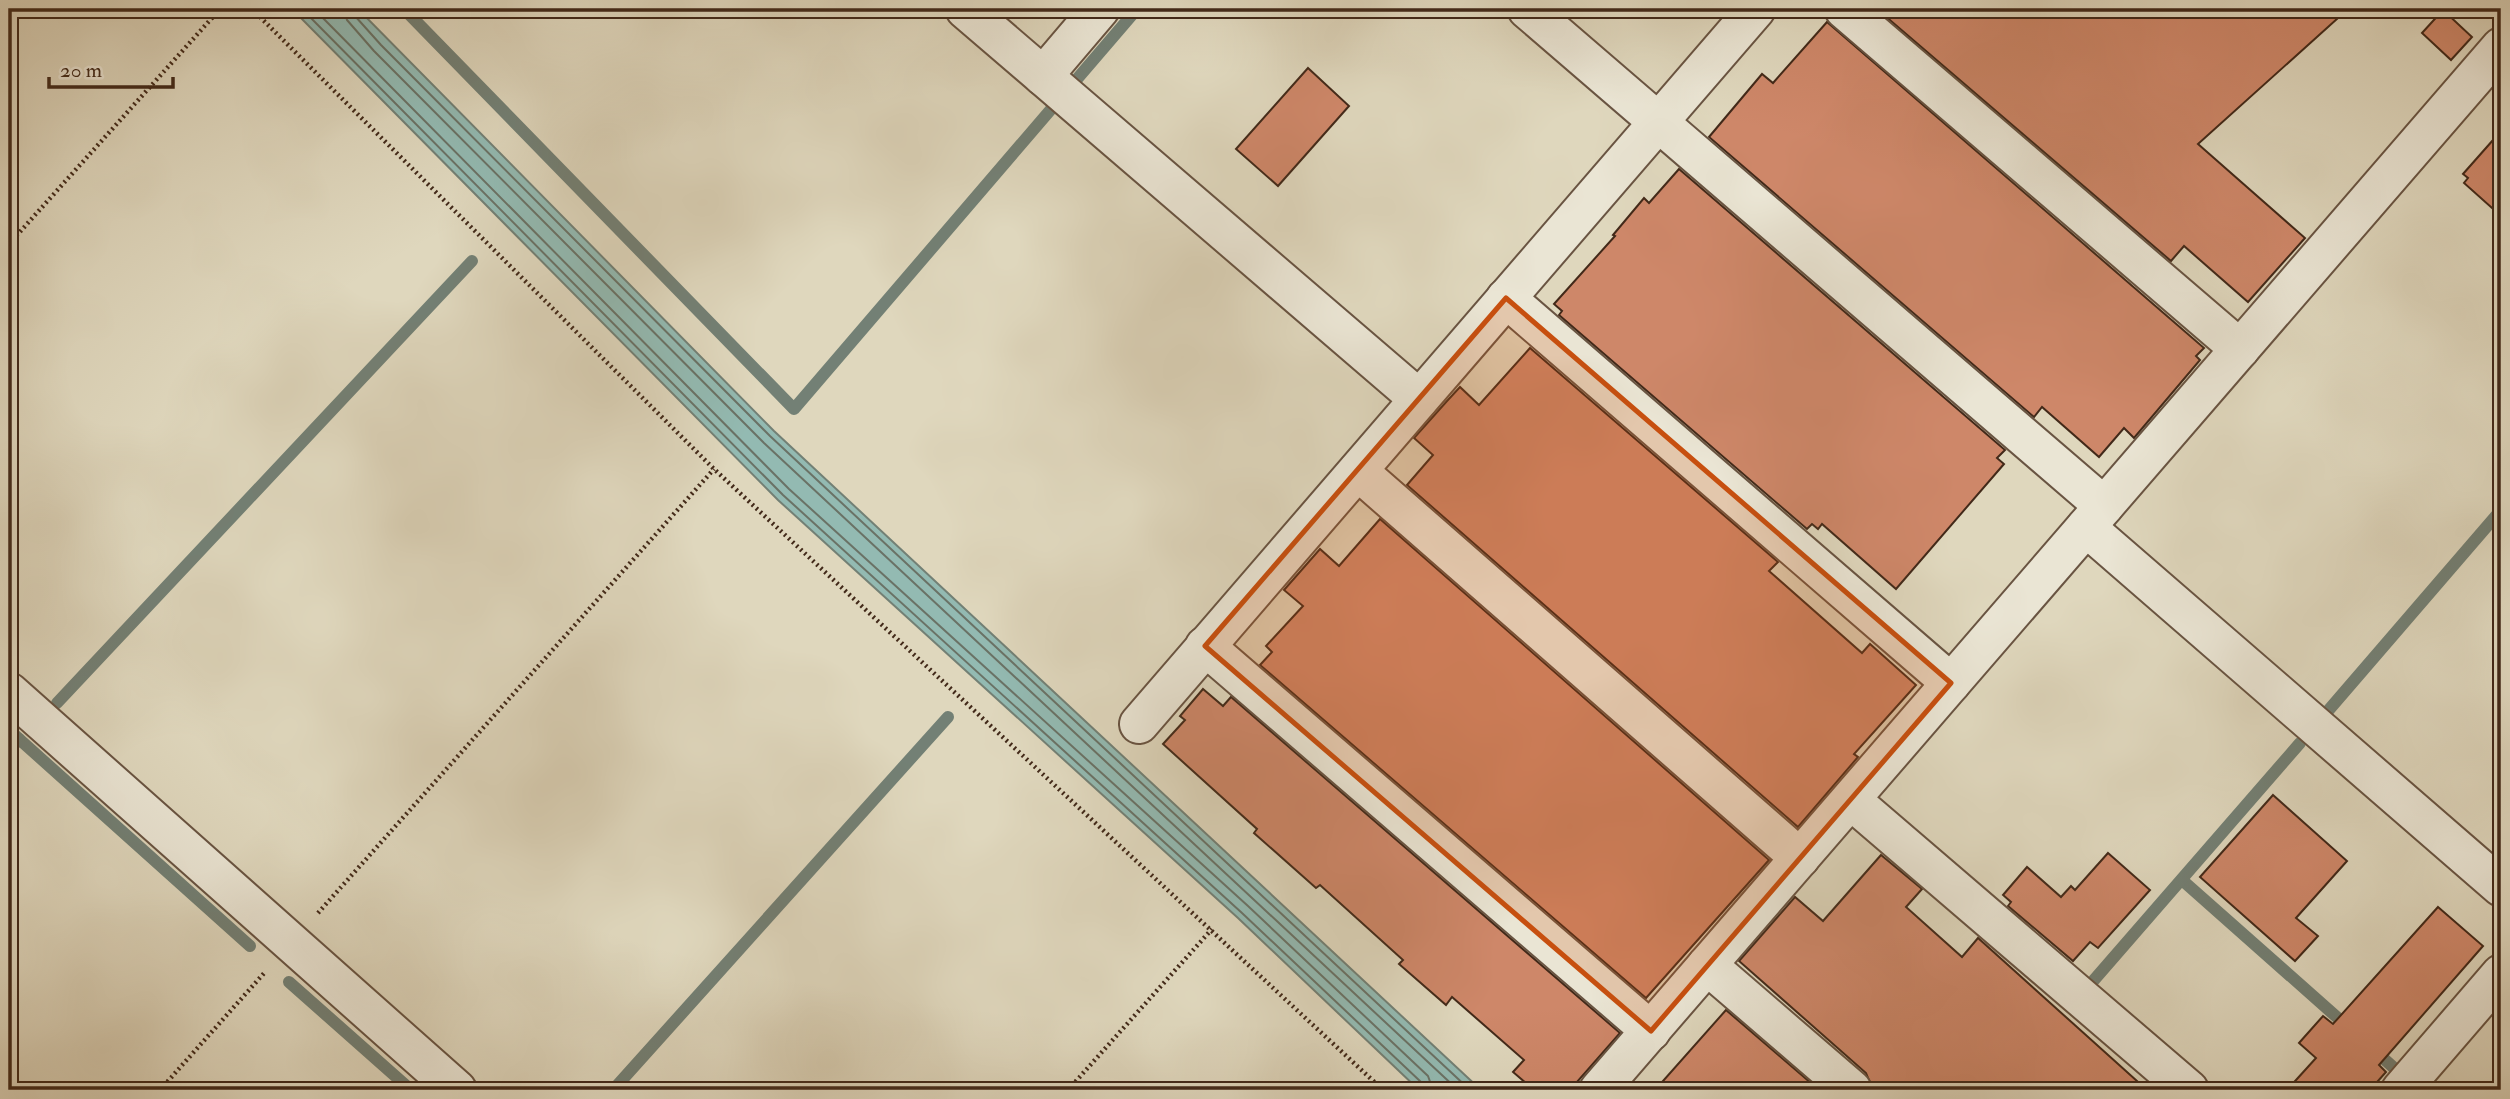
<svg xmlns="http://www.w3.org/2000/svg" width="2510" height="1099" font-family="'IM FELL Double Pica',serif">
<rect width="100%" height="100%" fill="#dfd7bd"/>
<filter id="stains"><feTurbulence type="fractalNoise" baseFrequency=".00286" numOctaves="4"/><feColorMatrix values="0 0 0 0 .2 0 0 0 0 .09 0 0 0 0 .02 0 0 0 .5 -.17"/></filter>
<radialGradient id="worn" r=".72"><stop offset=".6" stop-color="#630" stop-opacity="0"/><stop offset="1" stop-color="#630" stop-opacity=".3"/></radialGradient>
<path fill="#93bab2" stroke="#738075" stroke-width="2" d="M292,9H358L774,431L1481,1090H1419L1238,918L778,500Z"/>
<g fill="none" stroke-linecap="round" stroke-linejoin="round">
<g stroke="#6a7266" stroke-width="2">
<path d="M302,9L783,495L1242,913L1421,1082L1424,1090"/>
<path d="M314,9L789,489L1248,906L1428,1076L1433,1090"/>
<path d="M344,9L347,20L374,51L764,443L1458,1090"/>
<path d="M353,9L355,16L381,45L770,436L1470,1090"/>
</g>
<g stroke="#738075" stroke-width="12">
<path d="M404,9L794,409L1137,9"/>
<path d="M57,703L472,261"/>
<path d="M2327,712L2501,510"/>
<path d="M9,730L250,946"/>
<path d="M9,750L19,739"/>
<path d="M2182,880L2348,1027"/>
<path d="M2094,980L2300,743"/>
<path d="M289,982L411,1090"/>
<path d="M2373,1049L2393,1067"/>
<path d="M613,1090L948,717"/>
</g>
</g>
<g fill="#ce8769" stroke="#422919" stroke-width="2">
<path d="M1877,9H2348L2198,144L2305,238L2248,302L2184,246L2171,261Z"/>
<path d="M2443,10L2472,37L2451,60L2422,33Z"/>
<path d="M1827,22L2204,348L2196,356L2200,360L2134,438L2124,428L2099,457L2042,407L2034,417L1709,137L1762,74L1773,83Z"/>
<path d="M1308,68L1349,106L1278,186L1236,149Z"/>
<path d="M2501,131V216L2464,183L2468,178L2463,174Z"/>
<path d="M1679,169L2005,450L1997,458L2004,464L1896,589L1822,524L1818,529L1812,524L1807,529L1559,315L1562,311L1554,304L1615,236L1613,235L1644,198L1649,203Z"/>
<path d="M1530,348L1778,562L1769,571L1862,653L1870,644L1916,685L1854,754L1858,757L1798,827L1407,485L1433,455L1414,438L1447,401L1460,387L1479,405Z"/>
<path d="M1380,519L1769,860L1646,998L1260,665L1272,652L1266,646L1303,606L1284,590L1320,549L1339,566Z"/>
<path d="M1203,689L1223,706L1231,697L1620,1033L1570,1090H1534L1513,1072L1524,1060L1452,997L1446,1005L1399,964L1403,960L1320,885L1316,888L1254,833L1257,829L1163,744L1185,720L1180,716Z"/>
<path d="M2273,795L2347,861L2296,918L2318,936L2295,961L2200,877Z"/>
<path d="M2108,853L2150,890L2098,948L2090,942L2073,961L2008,906L2011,902L2003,895L2027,867L2061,897L2071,886L2075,890Z"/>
<path d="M1881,855L1922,889L1906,907L1962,957L1978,938L2147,1090H1873L1866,1073L1739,961L1795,897L1823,921Z"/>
<path d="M2438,907L2483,946L2379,1065L2386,1072L2370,1090H2287L2316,1058L2299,1043L2323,1016L2333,1024Z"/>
<path d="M1726,1010L1819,1090H1655Z"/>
</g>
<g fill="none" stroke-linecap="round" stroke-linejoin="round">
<defs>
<g id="street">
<path d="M965,9L1419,399"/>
<path d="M1527,9L2104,506"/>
<path d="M1844,9L2240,349"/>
<path d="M1043,76L1100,9"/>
<path d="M1506,298L1951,683"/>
<path d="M1358,471L1800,858"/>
<path d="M2086,527L2501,887"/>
<path d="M1205,646L1651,1031"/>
<path d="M9,692L457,1090"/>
<path d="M1139,724L1756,9"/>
<path d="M1851,800L2189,1090"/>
<path d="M1707,965L1852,1090"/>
<path d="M1599,1090L2501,47"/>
<path d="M2401,1090L2501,974"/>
</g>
</defs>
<use href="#street" stroke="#695442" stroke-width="42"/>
<g stroke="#422919" stroke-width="4.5" stroke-dasharray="2 3.5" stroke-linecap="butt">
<path d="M252,9L714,469L1383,1090"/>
<path d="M9,244L220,9"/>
<path d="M318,913L714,469"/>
<path d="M160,1090L266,971"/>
<path d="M1068,1090L1212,929"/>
</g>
<use href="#street" stroke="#eae5d4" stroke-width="38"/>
</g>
<path fill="#c74f0f" fill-opacity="0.2" stroke="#c74f0f" stroke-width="5" stroke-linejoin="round" d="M1506,298L1951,683L1651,1031L1205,646Z"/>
<rect width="2510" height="1099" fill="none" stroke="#dfd7bd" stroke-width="35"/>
<rect x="10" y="10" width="2489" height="1078" fill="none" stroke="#422919" stroke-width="3.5"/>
<rect x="18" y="18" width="2475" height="1064" fill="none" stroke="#422919" stroke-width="2"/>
<path d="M49 77v10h124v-10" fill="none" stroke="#422919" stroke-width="3.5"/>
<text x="60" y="77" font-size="21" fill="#422919" stroke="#eae5d4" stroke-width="5" paint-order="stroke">20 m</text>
<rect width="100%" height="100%" filter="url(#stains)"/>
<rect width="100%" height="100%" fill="url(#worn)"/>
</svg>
